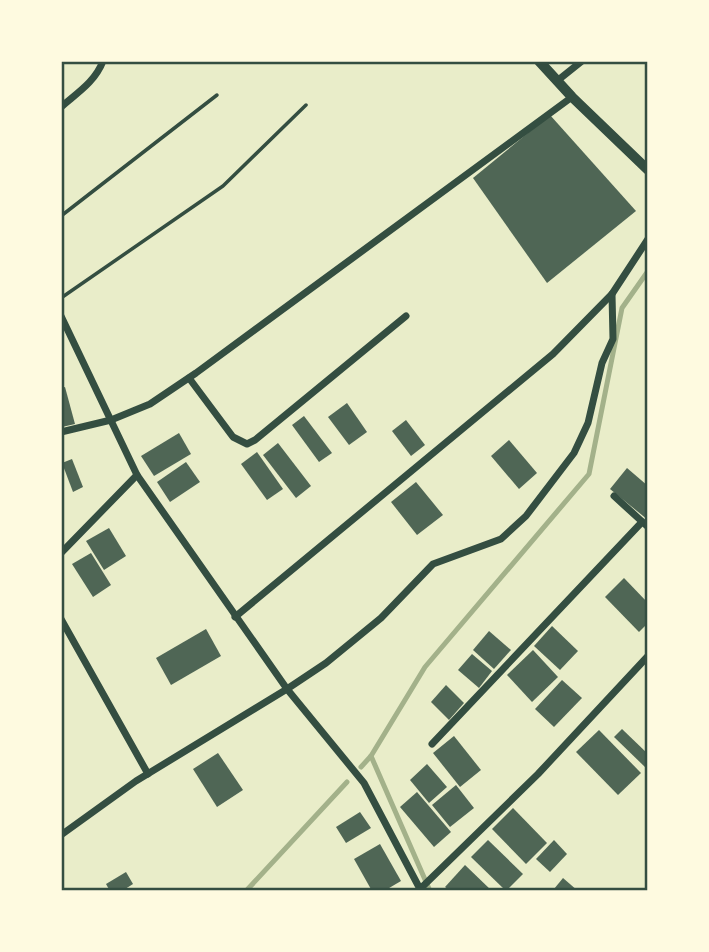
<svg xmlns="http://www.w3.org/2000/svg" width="709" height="952" font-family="'DM Sans',sans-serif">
<rect width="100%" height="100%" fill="#e9edc9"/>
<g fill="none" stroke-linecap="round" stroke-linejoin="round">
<g stroke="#a3b18a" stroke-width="5">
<path d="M371,756L430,891"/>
<path d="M361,767L371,756L425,667L589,474L622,308L648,271"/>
<path d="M246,891L347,782"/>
</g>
</g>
<g fill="#4f6655">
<path d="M550,115L636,211L547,283L473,178Z"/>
<path d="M65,387L75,424L62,427L61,388Z"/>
<path d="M347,403L367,432L349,445L328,417Z"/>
<path d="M304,416L332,453L319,462L292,425Z"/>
<path d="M406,420L425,445L411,456L392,431Z"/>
<path d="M179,433L191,454L154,476L141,456Z"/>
<path d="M509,440L537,473L519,489L491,456Z"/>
<path d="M278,443L311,486L296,498L263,455Z"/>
<path d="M257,452L283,489L267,500L241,464Z"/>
<path d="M72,459L83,487L73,492L62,463Z"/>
<path d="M186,462L200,482L170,502L157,482Z"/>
<path d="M627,468L648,486V520L610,489Z"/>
<path d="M416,482L443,515L417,535L391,502Z"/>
<path d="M109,528L126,556L104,570L86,541Z"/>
<path d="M91,553L111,585L93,597L72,564Z"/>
<path d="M624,578L648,603V623L639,632L605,597Z"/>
<path d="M552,626L578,651L560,670L534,646Z"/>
<path d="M206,629L221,656L171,685L156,658Z"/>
<path d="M489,631L511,650L494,669L473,650Z"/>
<path d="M533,650L558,677L532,702L507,675Z"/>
<path d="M472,654L492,671L479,688L458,670Z"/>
<path d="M562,680L582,698L554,727L535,709Z"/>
<path d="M446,685L464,703L449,720L431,702Z"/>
<path d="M622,729L648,754L646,768L614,737Z"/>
<path d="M599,730L641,773L618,795L576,752Z"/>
<path d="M454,736L481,770L460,787L433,753Z"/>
<path d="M218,753L243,790L217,807L193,769Z"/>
<path d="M427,764L447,787L429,803L410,780Z"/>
<path d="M456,785L474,808L450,827L432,805Z"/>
<path d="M417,792L451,832L434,847L400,807Z"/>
<path d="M513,808L547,843L526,864L492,829Z"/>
<path d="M360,812L371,828L346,843L336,827Z"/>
<path d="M488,840L523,874L506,891L471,857Z"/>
<path d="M554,840L567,854L550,872L536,859Z"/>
<path d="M380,844L401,881L384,891H372L354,859Z"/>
<path d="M465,865L492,891H450L445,887Z"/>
<path d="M126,872L133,884L122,891H110L106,884Z"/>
<path d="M563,878L578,891H556L554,889Z"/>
</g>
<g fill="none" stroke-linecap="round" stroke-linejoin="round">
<g stroke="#344e41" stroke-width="3.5">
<path d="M61,216L217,95"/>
<path d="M61,298L223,186L306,105"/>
</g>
<g stroke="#344e41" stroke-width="7">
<path d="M557,81L582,61"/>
<path d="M61,107C77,93 95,82 103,61"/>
<path d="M61,316L137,475L287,689L364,783L420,889"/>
<path d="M189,378L233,437L247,444L255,440L406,316"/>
<path d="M61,432L111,420L150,404L196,373L572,97"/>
<path d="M614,496L648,527"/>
<path d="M61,553L137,475"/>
<path d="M235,617L553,354L612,294L648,239"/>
<path d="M61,619L148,774"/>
<path d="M432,744L642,522"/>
<path d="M61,835L136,781L287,689L326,663L381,618L433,564L501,539L526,516L574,453L588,423L602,363L613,339L612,294"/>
<path d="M418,891L538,774L648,656"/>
</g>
<path stroke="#344e41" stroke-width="10" d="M539,61L572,97L648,170"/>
</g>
<rect width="709" height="952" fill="none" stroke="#fefae0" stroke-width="126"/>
<rect x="63" y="63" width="583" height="826" fill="none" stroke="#344e41" stroke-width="2.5"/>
</svg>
